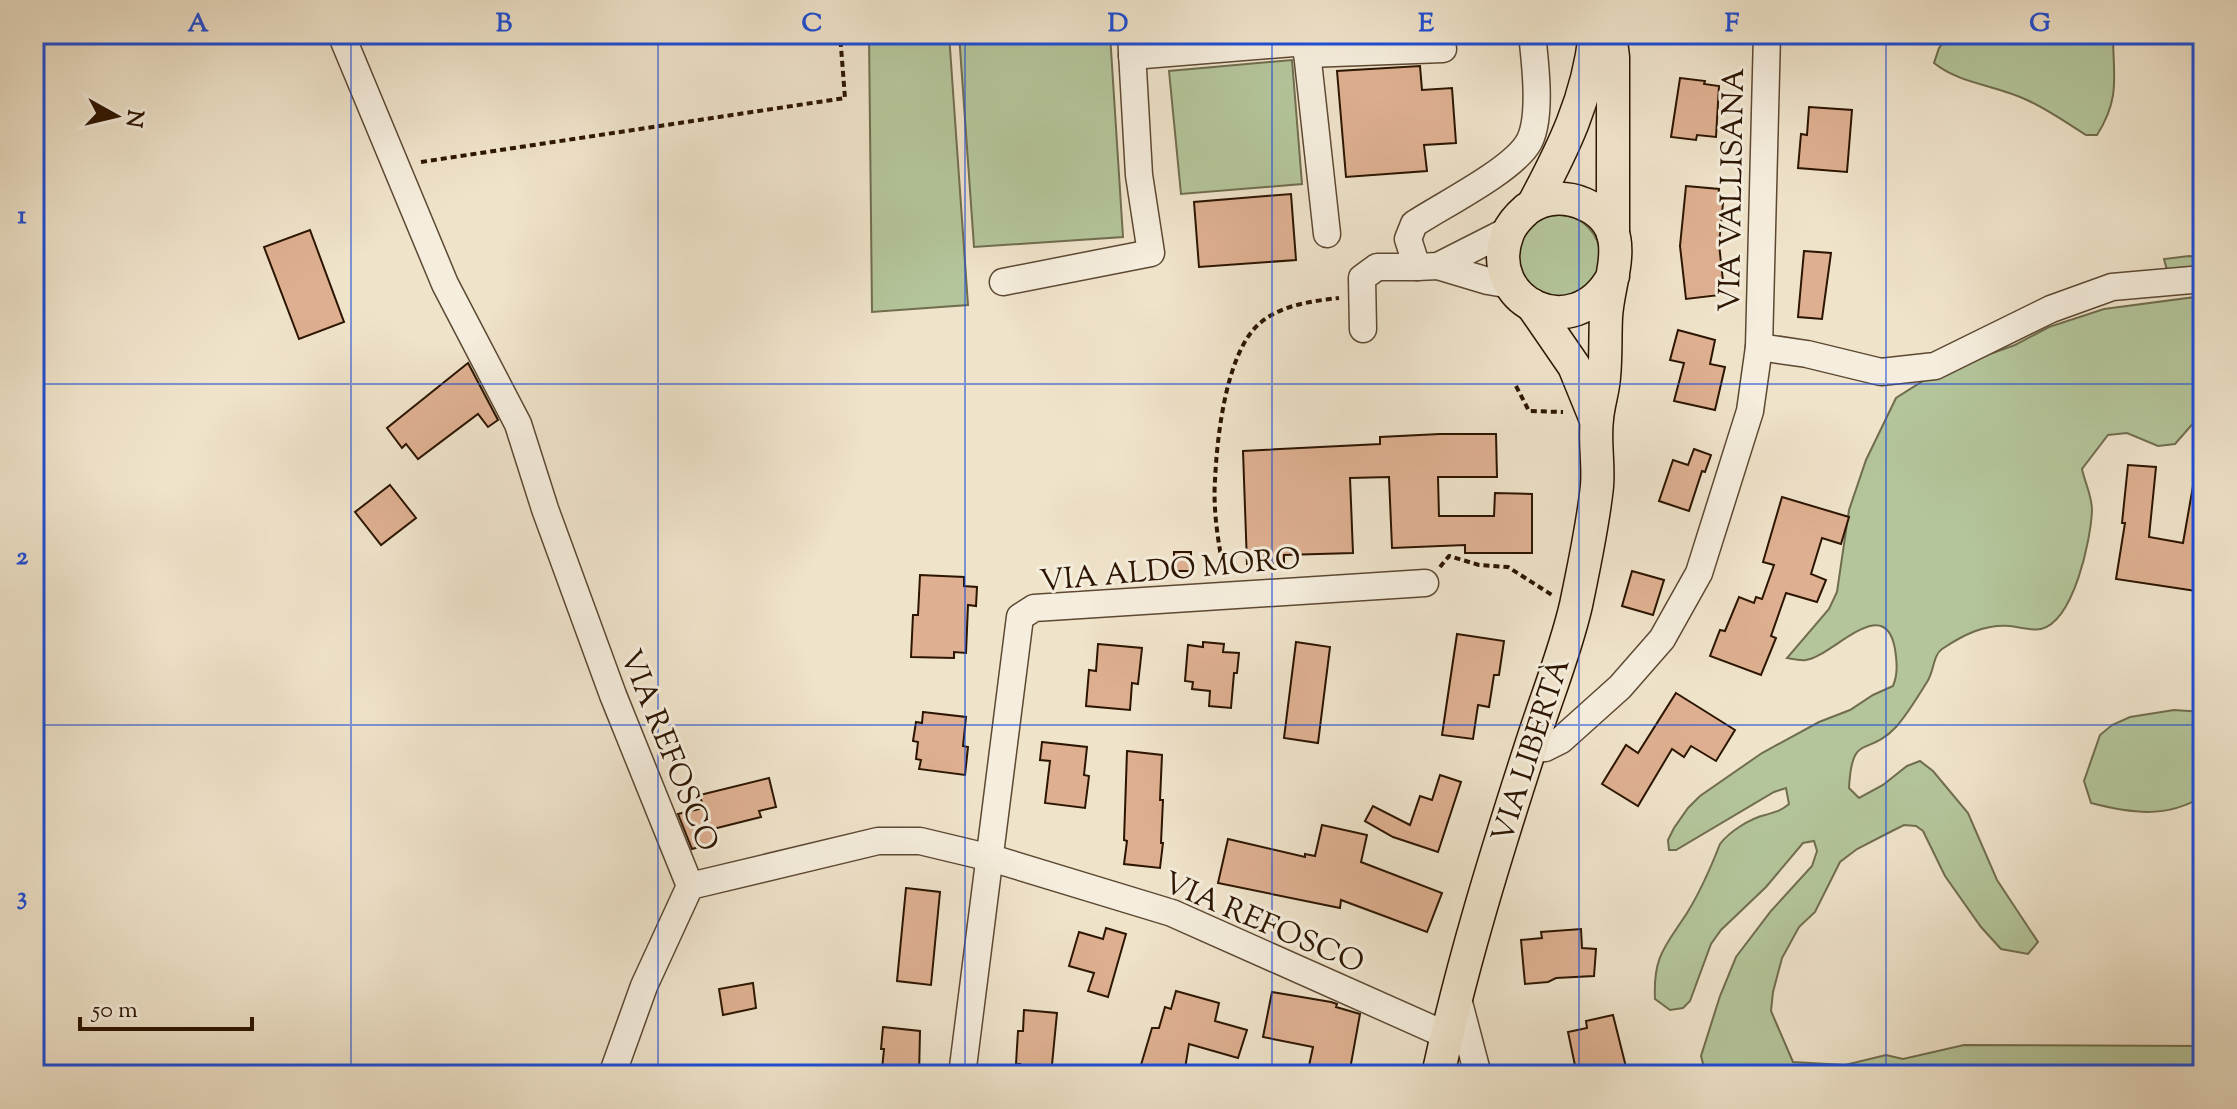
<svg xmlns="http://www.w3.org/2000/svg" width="2237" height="1109" font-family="'Sorts Mill Goudy',serif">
<rect width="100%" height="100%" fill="#efe3ca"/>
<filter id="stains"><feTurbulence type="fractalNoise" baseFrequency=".0025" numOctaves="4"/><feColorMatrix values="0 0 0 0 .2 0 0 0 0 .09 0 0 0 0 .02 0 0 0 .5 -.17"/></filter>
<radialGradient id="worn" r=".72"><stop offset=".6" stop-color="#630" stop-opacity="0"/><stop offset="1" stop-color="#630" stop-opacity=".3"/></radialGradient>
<g fill="#b4c59b" stroke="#706d4e" stroke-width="2">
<path d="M869,34H949L968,305L872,312Z"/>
<path d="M959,34H1110L1123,237L974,247Z"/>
<path d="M1950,34H2113C2113,76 2121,97 2097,135H2086C2067,123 2047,109 2027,100C1996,85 1960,84 1934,63L1939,48Z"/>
<path d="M1292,60L1302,184L1181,194L1169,71Z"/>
<circle cx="1559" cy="256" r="41"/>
<path d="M2189,256L2203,257V273L2167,270L2164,259Z"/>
<path d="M2203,296V412L2175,444L2158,446L2127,433L2108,435L2082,469C2085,483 2092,496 2092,510C2091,539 2074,621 2041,629C2033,631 2019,627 2010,626C1984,624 1963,635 1942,649C1933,655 1934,672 1927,682C1919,695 1907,715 1896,727C1867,758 1852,731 1849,788L1859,798L1883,785L1907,766L1920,761L1933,771L1968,813L1997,880L2038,942L2028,954L2001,949L1981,927L1945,876L1923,831L1916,826L1904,825L1892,831L1857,849L1840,862L1815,912L1799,927L1782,958L1773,992L1771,1011L1793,1062L1845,1065L1886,1055L1903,1059L1964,1045L2203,1046V1075H1706L1701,1056L1720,996L1736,957L1771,911L1812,866L1817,851L1814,841L1803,843L1766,887L1721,930L1711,944L1690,1001L1683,1008L1670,1010L1655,999C1653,956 1665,947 1687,913C1700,892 1711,867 1720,844C1729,832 1749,819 1765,815C1775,812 1781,811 1789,804L1786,788L1774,792L1676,850H1669L1668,840L1674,828L1688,808L1700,796L1762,753L1819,722L1850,710L1873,695L1893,686C1898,674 1897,662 1895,649C1885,591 1832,657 1806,660C1800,661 1793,659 1787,658L1829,609L1837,592L1849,510L1866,460L1896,398L1934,374L2015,345L2049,327L2104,309Z"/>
<path d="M2174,710L2203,712V796C2167,819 2130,813 2091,803L2084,781L2100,735L2112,725L2130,717Z"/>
</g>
<g fill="#deb091" stroke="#2c1500" stroke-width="2">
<path d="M1420,66L1422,90L1452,88L1456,143L1424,145L1427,171L1346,177L1337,71Z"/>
<path d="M1680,78L1705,81L1704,84L1719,86L1716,137L1697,135L1696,140L1671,137Z"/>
<path d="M1809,107L1852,110L1847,172L1798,168L1801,134L1807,135Z"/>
<path d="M1686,186L1719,189L1718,203H1723L1719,244L1723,281L1718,282L1720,295L1686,299L1680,246Z"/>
<path d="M1291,194L1296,260L1199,267L1194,202Z"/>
<path d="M310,230L344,322L299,339L264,247Z"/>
<path d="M1804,251L1831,253L1822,319L1798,317Z"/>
<path d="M1678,330L1715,340L1710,364L1725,367L1715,410L1674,401L1684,363L1670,360Z"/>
<path d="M468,363L498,420L488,427L478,414L418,459L406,444L402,448L387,428Z"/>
<path d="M1440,434H1496L1497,477H1438L1439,516H1494L1495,493L1532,494V553H1465V545L1392,548L1389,477L1350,478L1353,553L1284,555V563L1247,564L1243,451L1380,444V437Z"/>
<path d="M1694,449L1711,455L1705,472L1702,471L1689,511L1659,501L1673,460L1688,465Z"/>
<path d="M2128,465L2156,467L2149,537L2183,543L2193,486L2203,487V592L2116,579L2125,523H2122Z"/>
<path d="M390,485L416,518L381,545L355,512Z"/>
<path d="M1782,497L1849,517L1841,544L1822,538L1811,574L1826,580L1817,602L1786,593L1771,636L1776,638L1761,675L1710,656L1720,630L1725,631L1739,597L1754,603L1756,597L1762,599L1774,565L1763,562Z"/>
<rect x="1174" y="552" width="17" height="19"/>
<path d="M1632,571L1664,580L1653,615L1622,606Z"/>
<path d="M920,575L964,577V586L977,587L976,606L968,605L966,653L954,652V658L911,657L913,615H918Z"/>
<path d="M1457,634L1504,641L1499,675H1494L1489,707L1478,705L1473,739L1442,735Z"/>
<path d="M1203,642L1224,644L1223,652L1239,653L1237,673H1234L1231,708L1209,706L1210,691L1192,689L1193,682L1185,681L1188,645L1203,647Z"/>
<path d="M1296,642L1330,647L1318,743L1284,738Z"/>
<path d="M1098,644L1142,648L1138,684L1132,683L1130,710L1086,706L1089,670L1096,671Z"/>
<path d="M1676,693L1735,730L1716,761L1691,746L1684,757L1672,749L1638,806L1602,784L1626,745L1638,753Z"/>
<path d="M923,712L966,717L963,746L968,747L965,775L919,769L921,760L916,759L918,742L913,741L916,722L922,723Z"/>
<path d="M1042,742L1087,747L1084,775L1089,776L1085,808L1045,803L1050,761L1040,760Z"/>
<path d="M1127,751L1162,755L1160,800H1163L1161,843H1163L1160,868L1124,864L1127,841L1124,840Z"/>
<path d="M1440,775L1461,782L1438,852L1393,837L1365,821L1373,806L1410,825L1420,796L1432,800Z"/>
<path d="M769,778L776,807L759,811L761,817L713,829L717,842L692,849L678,814L703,808L700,795Z"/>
<path d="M1322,825L1367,835L1361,862L1442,893L1427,932L1341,900L1340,908L1218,883L1228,839L1305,857V854L1315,856Z"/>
<path d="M906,888L940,892L931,985L897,981Z"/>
<path d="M1106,928L1126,934L1108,997L1088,991L1094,973L1069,966L1079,932L1103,939Z"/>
<path d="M1581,929L1582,948L1596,949L1594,976L1556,978L1548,982L1525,984L1521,940L1542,938L1541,932Z"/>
<path d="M753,983L756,1008L723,1015L719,989Z"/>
<path d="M1176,991L1219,1003L1215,1021L1247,1030L1238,1058L1189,1044L1184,1075H1138L1152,1028H1159L1165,1007L1171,1009Z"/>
<path d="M1272,992L1331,1002L1337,1004L1336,1007L1360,1014L1349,1075H1307L1313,1047L1263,1037Z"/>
<path d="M1024,1010L1057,1013L1051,1075H1018L1020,1064H1016L1018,1031H1023Z"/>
<path d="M1613,1015L1628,1075H1577L1568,1032L1587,1028L1586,1021Z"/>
<path d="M883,1027L920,1031L919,1075H885L886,1069H882L884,1049H881Z"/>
</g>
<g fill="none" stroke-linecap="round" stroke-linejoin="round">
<defs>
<g id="minor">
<path d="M341,34L445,284L518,424L545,509L613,695L690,886"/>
<path d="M1305,34L1327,234"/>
<path d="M1307,54L1443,49"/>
<path d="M1132,56L1306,42"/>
<path d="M1509,230L1438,266L1417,267L1408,239L1414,224C1443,205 1509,172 1527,145C1543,122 1535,62 1532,34"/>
<path d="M1438,266L1488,281L1511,285"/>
<path d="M1003,282L1151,253L1139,175L1131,34"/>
<path d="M1363,329L1362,278L1377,267H1417"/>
<path d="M1759,347L1807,354L1881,372L1935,366L2051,309L2112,287L2203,279"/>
<path d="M1530,749L1545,748L1561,740L1620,687L1662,639L1699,573L1750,411L1759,347L1767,34"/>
<path d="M690,886L878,841H920L991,858L1172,913L1446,1035"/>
<path d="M1457,995L1478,1075"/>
<path d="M612,1075L644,986L690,886"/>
<path d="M962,1075L1020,617L1034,608L1425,583"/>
</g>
<g id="major">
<path d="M1610,34L1613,57V234"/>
<path d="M1533,205C1563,149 1588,99 1595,34"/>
<path d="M1532,305L1574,366L1596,420"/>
<path d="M1438,1075C1462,964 1495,857 1530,749C1545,701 1565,653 1576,605C1584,566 1593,525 1597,486C1599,464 1594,441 1597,419C1598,405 1603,391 1604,377C1606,357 1605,337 1606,317C1608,277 1636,226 1584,204C1565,196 1544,197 1527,209C1519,216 1512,223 1508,233C1481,301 1574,348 1613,276"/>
</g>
</defs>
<use href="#minor" stroke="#5d4832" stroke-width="29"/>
<use href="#major" stroke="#2c1500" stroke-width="35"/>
<g stroke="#2c1500" stroke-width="4" stroke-dasharray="6 4" stroke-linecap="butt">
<path d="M421,162L845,98L840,34"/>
<path d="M1516,386L1529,411L1563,412"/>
<path d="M1440,567L1449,556L1479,565L1508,567L1552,595"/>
<path d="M1224,572C1218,542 1213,510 1215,480C1217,437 1226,353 1259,324C1280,305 1312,301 1339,298"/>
<path d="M34,1069L36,1075"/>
</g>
<use href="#minor" stroke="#f5eddd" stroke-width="26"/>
<use href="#major" stroke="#efe3ca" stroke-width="32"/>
</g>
<path fill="none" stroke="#1d4ed8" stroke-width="2" stroke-opacity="0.55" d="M351,34V1075M658,34V1075M965,34V1075M1272,34V1075M1579,34V1075M1886,34V1075M34,384H2203M34,725H2203"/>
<g text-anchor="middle" stroke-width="6" stroke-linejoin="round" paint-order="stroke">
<g font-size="30" fill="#2c1500" stroke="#f5eddd">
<text transform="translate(1731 190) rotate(-89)" y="10">VIA VALLISANA</text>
<text transform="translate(1170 569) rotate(-5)" y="10">VIA ALDO MORO</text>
<text transform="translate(670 750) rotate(68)" y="10">VIA REFOSCO</text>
<text transform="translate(1530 750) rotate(-72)" y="10">VIA LIBERTÀ</text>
<text transform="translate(1264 922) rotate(23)" y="10">VIA REFOSCO</text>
</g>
</g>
<rect width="2237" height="1109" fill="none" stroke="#efe3ca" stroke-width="88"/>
<g transform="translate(116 116) rotate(98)" stroke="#f5eddd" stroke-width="6" paint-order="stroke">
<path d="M0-6L14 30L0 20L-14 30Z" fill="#2c1500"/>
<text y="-12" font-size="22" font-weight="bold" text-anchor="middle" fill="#2c1500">N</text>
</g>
<path d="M80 1017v12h172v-12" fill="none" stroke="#2c1500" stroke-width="4"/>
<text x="92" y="1017" font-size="24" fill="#2c1500" stroke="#f5eddd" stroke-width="6" paint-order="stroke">50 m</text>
<rect x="44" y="44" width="2149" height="1021" fill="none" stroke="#1d4ed8" stroke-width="3"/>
<g font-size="26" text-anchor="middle" font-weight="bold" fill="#1d4ed8">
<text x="198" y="31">A</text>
<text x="504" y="31">B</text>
<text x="812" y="31">C</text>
<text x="1118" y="31">D</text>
<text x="1426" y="31">E</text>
<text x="1732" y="31">F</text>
<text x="2040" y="31">G</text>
<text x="22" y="223">1</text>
<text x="22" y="564">2</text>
<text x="22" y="904">3</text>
</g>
<rect width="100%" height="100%" filter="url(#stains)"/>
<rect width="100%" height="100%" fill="url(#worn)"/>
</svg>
